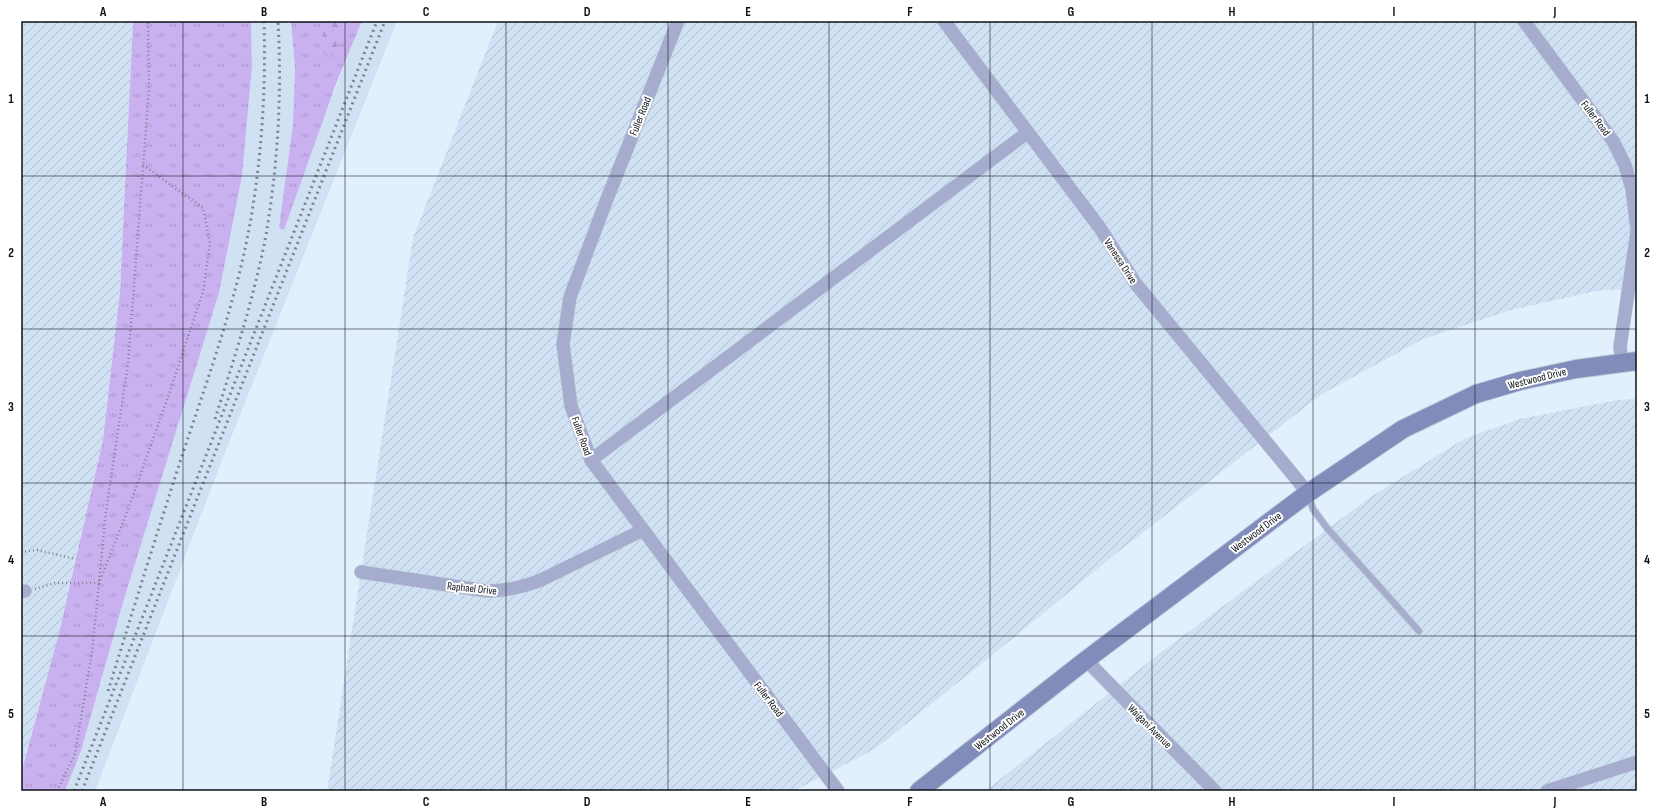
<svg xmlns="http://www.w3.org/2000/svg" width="1658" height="812" font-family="'Sofia Sans Condensed',sans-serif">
<defs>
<pattern id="industrial-furrows" width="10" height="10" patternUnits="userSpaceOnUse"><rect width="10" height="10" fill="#cfe1f2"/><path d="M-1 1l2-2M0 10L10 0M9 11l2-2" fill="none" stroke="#b0c0cf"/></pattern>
<pattern id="grass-tufts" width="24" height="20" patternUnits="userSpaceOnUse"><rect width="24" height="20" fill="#c9b1f0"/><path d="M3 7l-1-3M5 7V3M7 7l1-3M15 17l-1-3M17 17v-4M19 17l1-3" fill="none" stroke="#ab97cd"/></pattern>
<pattern id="forest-firs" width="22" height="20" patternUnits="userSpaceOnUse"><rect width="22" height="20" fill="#c9b1f0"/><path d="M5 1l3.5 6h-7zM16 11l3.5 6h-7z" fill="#ab97cd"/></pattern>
</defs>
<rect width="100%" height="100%" fill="#e2f0fd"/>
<path fill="#cfe1f2" d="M251,21H291L295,68L293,124L280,228L362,21H397L221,463L95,791H65L81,751L124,599L219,293L242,176L252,66Z"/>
<g fill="url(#industrial-furrows)">
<path d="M21,21H133L120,292L103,440L60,629L21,774Z"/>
<path d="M498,21H1637V289L1601,290L1511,310L1423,339L1322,394L1118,552L1001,648L875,749L794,791H327L413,238Z"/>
<path d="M1637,399V791H985L1169,646L1372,496L1464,439L1520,419L1617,400Z"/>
</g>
<g fill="url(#grass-tufts)">
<path d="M133,21H251L252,66L242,176L219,293L124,599L81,751L65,791H21V774L60,629L103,440L120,292Z"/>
<path d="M291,21H362L336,84L284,230L279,228L293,124L295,68Z"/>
</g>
<path fill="url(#forest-firs)" d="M327,21H349L334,52L329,57L321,51V41Z"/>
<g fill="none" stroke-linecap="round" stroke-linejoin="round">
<defs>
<path id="lane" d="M1308,495L1313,509L1327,528L1419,631"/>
<g id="street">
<path d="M678,21L607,199L570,297L563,344L571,406L591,460L838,791"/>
<path d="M944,21L1100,228L1136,284L1308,493"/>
<path d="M1524,21L1613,141L1625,165L1632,189L1637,229"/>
<path d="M1622,362L1620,347L1637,232"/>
<path d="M591,460L1028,132"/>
<path d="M361,572L487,591C506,591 523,587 541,580L643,530"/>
<path d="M21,592L25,591"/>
<path d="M1086,660L1215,791"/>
<path d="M1547,791L1637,762"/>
</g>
<path id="secondary" d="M919,791L1086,660L1308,493L1403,429L1476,394L1520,381L1576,369L1637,361"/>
</defs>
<use href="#lane" stroke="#bfccd8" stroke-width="8"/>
<use href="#street" stroke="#bfccd8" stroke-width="14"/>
<use href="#secondary" stroke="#bfccd8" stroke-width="20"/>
<g stroke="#7c868f" stroke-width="2.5" stroke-dasharray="1 3" stroke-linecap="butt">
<path d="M21,552L37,550L76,559"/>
<path d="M35,589L55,583H99L129,507L169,394L203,292L210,243L203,208L143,165"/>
<path d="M57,791L75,754L92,652L106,511L128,364L149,89L148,21"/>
</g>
<use href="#lane" stroke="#a5accd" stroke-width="6"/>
<use href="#street" stroke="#a5accd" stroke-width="13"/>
<use href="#secondary" stroke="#828cbb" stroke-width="18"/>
<g stroke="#7b858e" stroke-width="3" stroke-dasharray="2 4" stroke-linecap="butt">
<path d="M215,419C234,359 254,298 266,235C278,164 282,93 278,21"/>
<path d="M108,691C132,613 156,536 181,459C207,380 237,300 251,218C262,153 266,87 264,21"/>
<path d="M74,791L377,21"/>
<path d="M82,791L385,21"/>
</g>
</g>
<path fill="none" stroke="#0a1015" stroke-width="1" stroke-opacity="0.55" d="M183,21V791M345,21V791M506,21V791M668,21V791M829,21V791M990,21V791M1152,21V791M1313,21V791M1475,21V791M21,176H1637M21,329H1637M21,483H1637M21,636H1637"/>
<g text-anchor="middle" stroke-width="4" stroke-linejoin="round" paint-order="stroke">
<g font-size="11" fill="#0a1015" stroke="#fff">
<text transform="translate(640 116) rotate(-68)" y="4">Fuller Road</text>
<text transform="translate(1596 118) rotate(53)" y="4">Fuller Road</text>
<text transform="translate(1121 261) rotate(57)" y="4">Vanessa Drive</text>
<text transform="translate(1537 378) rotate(-14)" y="4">Westwood Drive</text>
<text transform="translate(582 436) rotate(70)" y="4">Fuller Road</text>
<text transform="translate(1256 532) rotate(-37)" y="4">Westwood Drive</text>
<text transform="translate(472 588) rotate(6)" y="4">Raphael Drive</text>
<text transform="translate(769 699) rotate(53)" y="4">Fuller Road</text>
<text transform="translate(1150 726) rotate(45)" y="4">Waigani Avenue</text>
<text transform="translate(999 729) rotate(-38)" y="4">Westwood Drive</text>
</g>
</g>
<rect width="1658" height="812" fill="none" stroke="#ffffff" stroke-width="44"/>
<rect x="22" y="22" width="1614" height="768" fill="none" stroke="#0a1015" stroke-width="1.5"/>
<g font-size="13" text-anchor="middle" font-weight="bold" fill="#0a1015">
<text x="103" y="16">A</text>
<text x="264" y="16">B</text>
<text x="426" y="16">C</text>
<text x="587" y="16">D</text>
<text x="748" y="16">E</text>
<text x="910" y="16">F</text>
<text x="1071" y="16">G</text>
<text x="1232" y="16">H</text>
<text x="1394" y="16">I</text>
<text x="1555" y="16">J</text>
<text x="11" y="103">1</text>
<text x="1647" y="103">1</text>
<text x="11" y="257">2</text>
<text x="1647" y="257">2</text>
<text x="11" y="411">3</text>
<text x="1647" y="411">3</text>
<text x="11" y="564">4</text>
<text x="1647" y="564">4</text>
<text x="11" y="718">5</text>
<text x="1647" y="718">5</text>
<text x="103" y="806">A</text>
<text x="264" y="806">B</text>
<text x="426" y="806">C</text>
<text x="587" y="806">D</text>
<text x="748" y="806">E</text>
<text x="910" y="806">F</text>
<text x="1071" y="806">G</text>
<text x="1232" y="806">H</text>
<text x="1394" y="806">I</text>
<text x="1555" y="806">J</text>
</g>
</svg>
